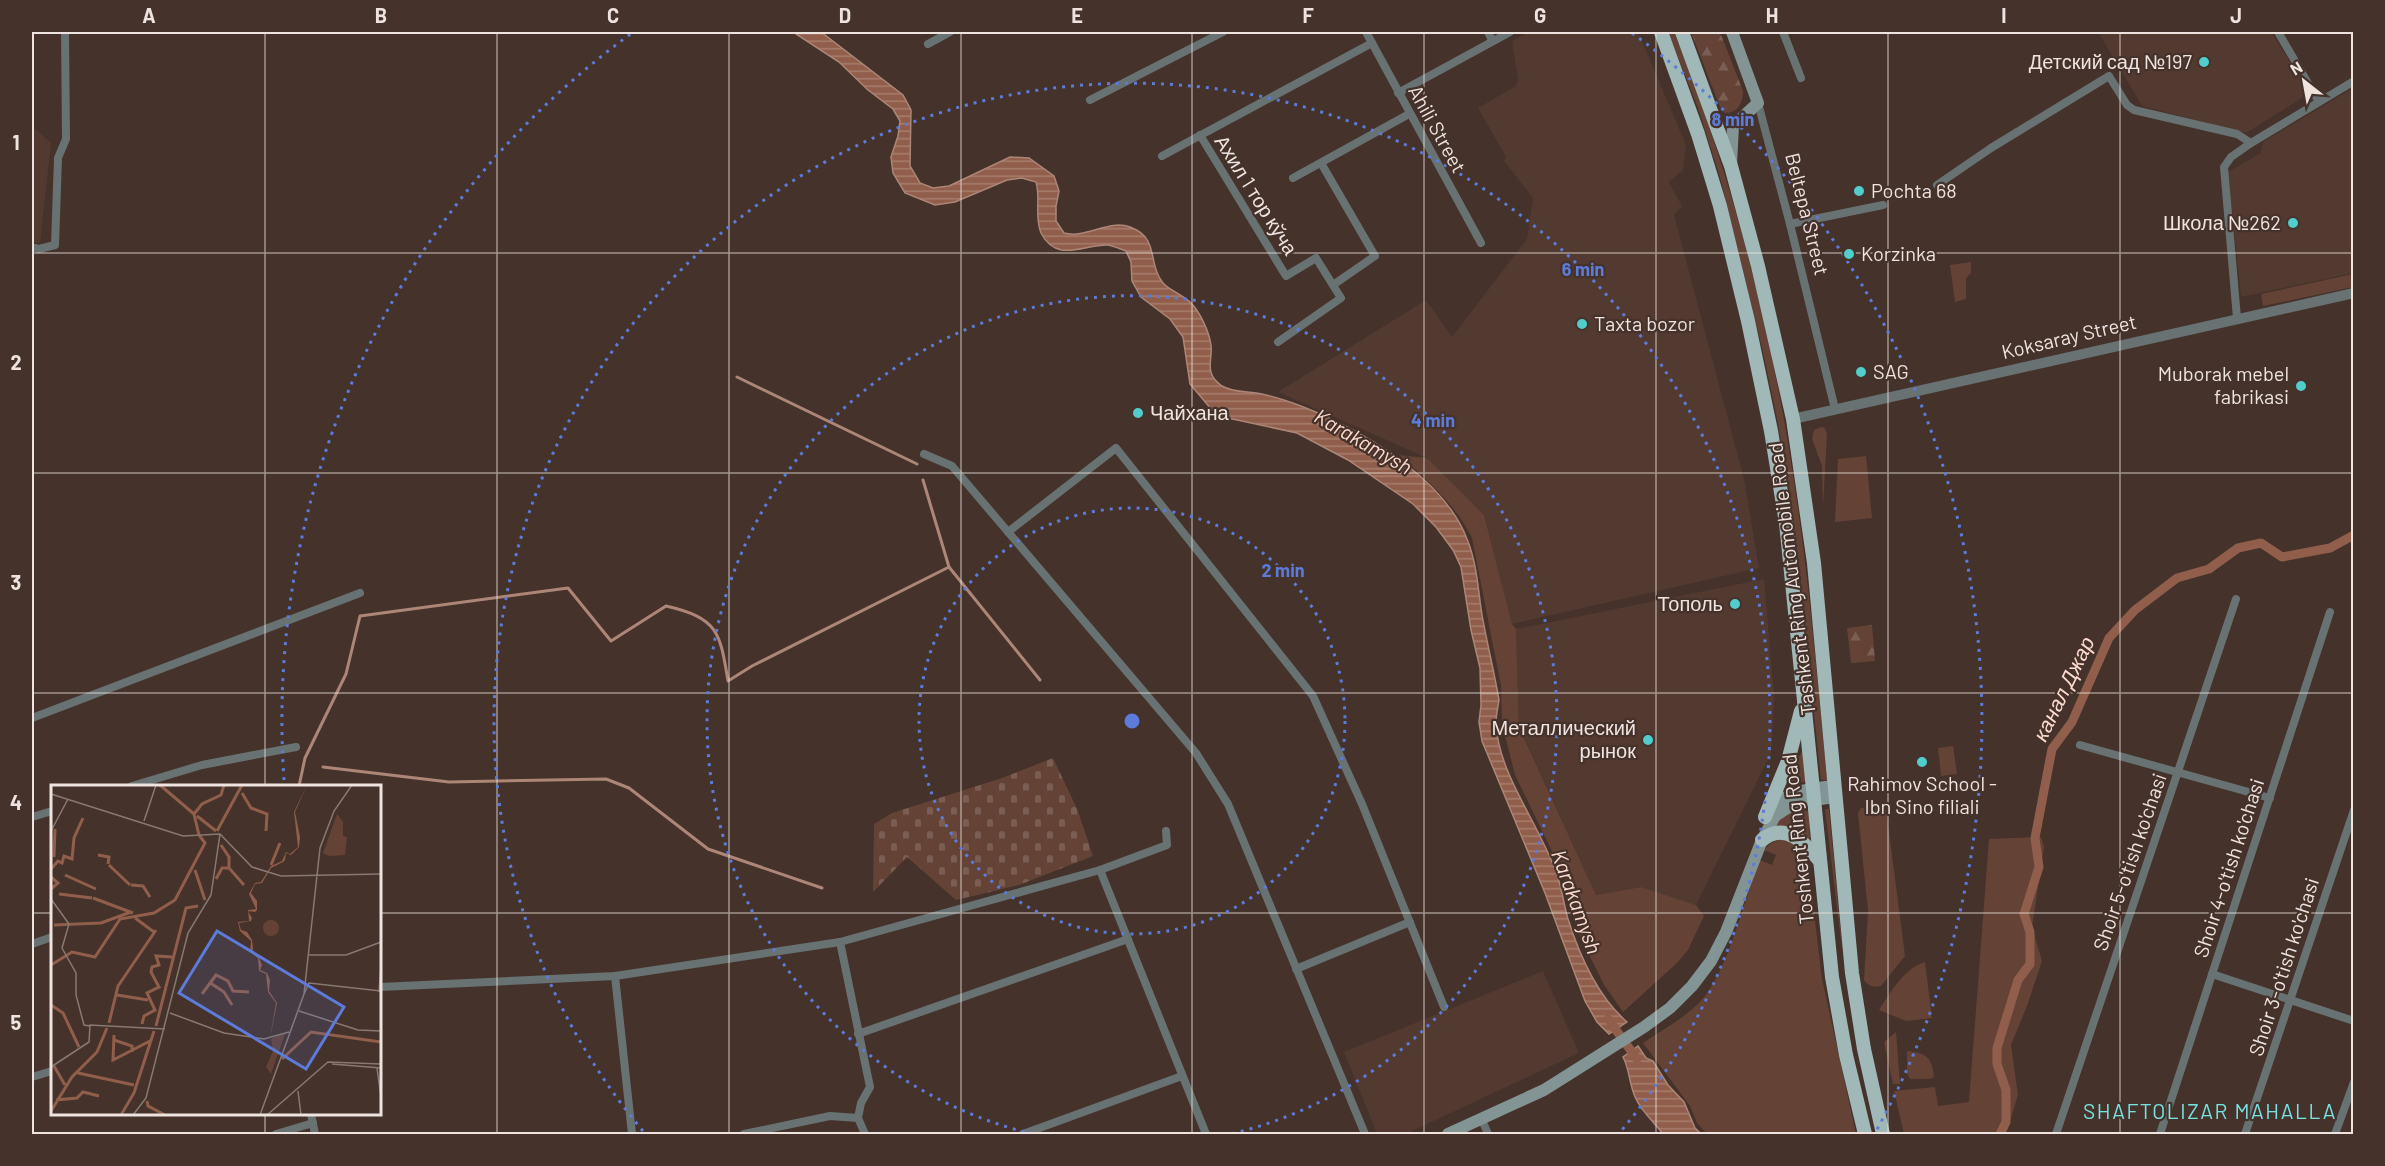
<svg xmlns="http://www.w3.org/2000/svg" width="2385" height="1166" font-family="Barlow,sans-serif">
<defs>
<pattern id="forest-firs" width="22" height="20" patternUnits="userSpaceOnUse" patternTransform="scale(1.5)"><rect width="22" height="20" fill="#644336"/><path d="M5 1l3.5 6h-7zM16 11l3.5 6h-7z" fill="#7a5e53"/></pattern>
<pattern id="cemetery-stones" width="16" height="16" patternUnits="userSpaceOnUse" patternTransform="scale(1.5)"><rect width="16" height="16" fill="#644336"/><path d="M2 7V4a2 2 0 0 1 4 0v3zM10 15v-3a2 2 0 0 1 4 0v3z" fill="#7a5e53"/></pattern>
<pattern id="water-rules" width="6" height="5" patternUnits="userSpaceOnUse" patternTransform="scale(1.5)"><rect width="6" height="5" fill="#915e4b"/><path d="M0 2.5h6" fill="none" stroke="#a67d6d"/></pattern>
</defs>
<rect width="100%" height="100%" fill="#44322b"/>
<g fill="#533a30">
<path d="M1528,32H1638L1686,145L1683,170L1669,182L1682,206L1674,215L1744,479L1759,568L1512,624L1484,515L1427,458L1278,392L1426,300L1452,337L1527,239L1533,198L1504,161L1506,157L1478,108L1516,86L1518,79L1512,41Z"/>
<path d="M2098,32H2271L2310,93L2246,133L2142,106Z"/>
<path d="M2353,88V273L2241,297L2228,172L2261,153L2263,142Z"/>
<path d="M32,126L51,143L40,243L32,242Z"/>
<path d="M1764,579L1774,696L1771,753L1696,905L1641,887L1596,895L1519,726L1516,629Z"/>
<path d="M1543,971L1579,1053L1412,1131L1404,1134H1377L1344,1052Z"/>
</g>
<g fill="#644336">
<path d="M1668,32H1674C1733,178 1774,339 1796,495C1810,590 1818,685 1827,780H1821L1799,566L1790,495L1778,423L1763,352L1720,177L1698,108Z"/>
<path d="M1971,262V273L1966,278V299L1955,302L1950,265Z"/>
<path d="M2353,274V287L2263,306L2261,294Z"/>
<path d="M1821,427L1825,428L1827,435L1823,506L1822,466L1812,439L1814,430Z"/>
<path d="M1399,455L1427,458L1484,515L1512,624L1516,629L1519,727L1596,895L1641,887L1696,905L1704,916L1688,950L1677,963L1623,1012L1604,985L1577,930L1564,876L1515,775L1502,723L1501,686L1472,538C1454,502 1428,482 1399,455Z"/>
<path d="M1866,456L1872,518L1835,522L1838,459Z"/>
<path d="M1953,746L1957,774L1941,776L1938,748Z"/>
<path d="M1803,749L1806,782L1786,783Z"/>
<path d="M1861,808L1886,809L1905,956L1881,986C1874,988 1868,986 1864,980L1868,911L1858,813Z"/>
<path d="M1825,809H1829L1843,957Z"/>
<path d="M1799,811H1809L1810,840L1790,827L1773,826L1783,814Z"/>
<path d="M2041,837L2044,847L2032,927L2042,961L2027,1006L2011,1045L2018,1095L2006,1134H1904L1894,1091L1935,1087L1938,1106L1969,1102L1989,839Z"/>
<path d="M1781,839L1791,841L1807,855L1822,979L1856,1134H1707L1697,1123L1690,1106L1643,1043C1663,1029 1689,1016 1705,996C1730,964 1744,899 1760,860L1772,865L1776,855L1764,850L1771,843Z"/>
<path d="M1925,962L1932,1018L1906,1021L1879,1010C1891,992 1903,969 1925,962Z"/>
<path d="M1896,1032L1900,1084H1893L1884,1042Z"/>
<path d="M1907,1051C1927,1053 1932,1058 1934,1077L1930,1079H1910L1907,1073Z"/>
</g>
<g fill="url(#forest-firs)">
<path d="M1691,32H1720L1743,91C1743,102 1738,113 1725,113L1721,109Z"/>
<path d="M1872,625L1875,661L1851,663L1847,628Z"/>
</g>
<path fill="url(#cemetery-stones)" d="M1053,758L1078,811L1093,856L1019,885L956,900L907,857L873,892L874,824L892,813L1002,778Z"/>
<g fill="url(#water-rules)" stroke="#ad8677" stroke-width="1.5">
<path d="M793,32H821L903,95L911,110L910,166L920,183L933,188L949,186L1010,157L1029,158L1054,176L1059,191L1056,206V221L1064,233C1086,239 1109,219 1130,227C1160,238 1147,263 1163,283C1170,291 1184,295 1192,304C1201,314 1209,332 1211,345C1213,360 1203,373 1222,386C1233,393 1249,391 1262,394C1280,398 1300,405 1318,413C1372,437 1445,481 1467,539C1477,563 1478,590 1482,615C1487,643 1494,671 1499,700C1498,707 1496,715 1496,722C1497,773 1541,826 1557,875C1562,889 1564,905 1568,919C1580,957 1597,996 1627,1022L1609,1034L1597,1022L1585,1001L1545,893L1482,741L1479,722L1481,705L1480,668L1471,630L1461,567L1453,550L1436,527L1413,504L1348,460L1297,433L1228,418L1211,409L1190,384L1183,337L1170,319L1141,297L1132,281L1131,262L1126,251C1120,249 1114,246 1108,245C1084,244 1057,264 1041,233C1034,216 1041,199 1036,182L1022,178L1007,180L955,202L935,205L905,193L893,173L891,157L898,136L900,121L893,109L868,90L839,62Z"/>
<path d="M1638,1046L1646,1058L1653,1061L1668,1085L1684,1102L1695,1128L1701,1134H1663C1655,1123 1642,1112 1636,1099C1629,1085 1630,1070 1623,1057Z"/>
</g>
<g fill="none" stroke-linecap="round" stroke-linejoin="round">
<g stroke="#ad8677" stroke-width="3">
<path d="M737,377L917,464"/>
<path d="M923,480L949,567L1040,680"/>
<path d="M323,767L449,782L606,779L629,788L708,849L822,888"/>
<path d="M299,786L305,758L346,674L360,616L568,588L611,641L666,606C718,618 720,632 728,681L752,666L949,567"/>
</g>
<g stroke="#915e4b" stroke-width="9">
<path d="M1608,1019L1637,1059"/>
<path d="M2000,1134L2006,1122V1090L1997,1064V1048L2018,980L2030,964V932L2024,914L2039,867L2035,838L2052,749L2072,722L2109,638L2135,610L2177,578L2209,569L2238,548L2261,543L2282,557L2330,548L2354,535"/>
</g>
<g stroke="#687272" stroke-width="8">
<path d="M1366,32L1481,243"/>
<path d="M1488,32L1492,40"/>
<path d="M1783,32L1801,78"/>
<path d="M2278,32L2319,102"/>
<path d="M928,44L950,32"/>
<path d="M1398,93L1510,32"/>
<path d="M1090,100L1223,32"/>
<path d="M1758,103L1790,224L1835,409"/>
<path d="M1200,135L1286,276L1316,258L1341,298L1278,342"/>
<path d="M1162,156L1372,43"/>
<path d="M1321,163L1375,256L1333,285"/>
<path d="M1293,178L1409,114"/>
<path d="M1937,185L1991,148L2109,76L2127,105L2134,110L2237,134L2251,143L2354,81"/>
<path d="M1790,224L1883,205"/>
<path d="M32,247L39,249L55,245L58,158L66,139L65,32"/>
<path d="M2237,318L2224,167L2231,157L2251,143"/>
<path d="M924,454L952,466L1196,753L1228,804L1365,1134"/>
<path d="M1008,532L1116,448L1313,696L1362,804L1444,1007"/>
<path d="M32,718L360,593"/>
<path d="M2080,745L2270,798"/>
<path d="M132,786L202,765L296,747"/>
<path d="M32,817L52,811"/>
<path d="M1100,870L1206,1134"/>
<path d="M840,942L870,1087L861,1103L858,1118"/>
<path d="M32,944L52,937"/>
<path d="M1296,969L1410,922"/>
<path d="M2212,974L2354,1021"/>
<path d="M615,976L632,1134"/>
<path d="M380,987L615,976L840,942L1100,870L1167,845L1166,831"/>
<path d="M858,1034L1128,939"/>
<path d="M32,1077L52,1071"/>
<path d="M311,1114L315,1134"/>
<path d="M1482,1120L1488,1134"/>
<path d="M276,1134L313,1123"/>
<path d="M744,1134L830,1116L858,1118L865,1134"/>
<path d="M1023,1134L1182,1076"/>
<path d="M2056,1134L2236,599"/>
<path d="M2160,1134L2330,612"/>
<path d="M2245,1134L2354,810"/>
<path d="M2335,1134L2354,1082"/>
</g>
<path stroke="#687272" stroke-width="10" d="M1793,419L2354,293"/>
<g stroke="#829493" stroke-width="12">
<path d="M1731,165L1733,126L1758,103L1732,32"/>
<path d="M1768,812C1784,791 1808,789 1834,786"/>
<path d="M1448,1134L1544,1090L1644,1027L1670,1008L1692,986L1711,961L1726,932L1762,840L1775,816L1795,803L1834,797"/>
</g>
<g stroke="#a0b8b8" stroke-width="14">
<path d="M1661,32L1698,134L1720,206L1748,321L1771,431L1786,523L1832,977L1846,1055L1865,1134"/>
<path d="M1682,32L1731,166L1758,266L1793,419L1814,563L1852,973L1864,1049L1883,1134"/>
<path d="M1765,817L1788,761L1801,711"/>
<path d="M1762,840C1785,821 1805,843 1820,861"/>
</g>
</g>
<path fill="none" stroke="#efe3df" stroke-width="1.5" stroke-opacity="0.55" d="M265,32V786M497,32V1134M729,32V1134M961,32V1134M1192,32V1134M1424,32V1134M1656,32V1134M1888,32V1134M2120,32V1134M32,253H2354M32,473H2354M32,693H2354M32,913H52M380,913H2354M265,1114V1134"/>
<g fill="none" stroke="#5c7bda" stroke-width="3" stroke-dasharray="3 6">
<circle cx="1132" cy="721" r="213"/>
<path d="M1033 1134A425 425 0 1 1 1231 1134"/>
<path d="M643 1131A638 638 0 1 1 1621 1131"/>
<path d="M284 780A850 850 0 0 1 632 33M1632 33A850 850 0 0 1 1875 1133"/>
</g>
<g fill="#52cdcd" stroke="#44322b" stroke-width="2">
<circle cx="2204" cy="62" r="6"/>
<circle cx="1859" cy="191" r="6"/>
<circle cx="2293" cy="223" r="6"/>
<circle cx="1849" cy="254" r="6"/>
<circle cx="1582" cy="324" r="6"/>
<circle cx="1861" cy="372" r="6"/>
<circle cx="2301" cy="386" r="6"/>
<circle cx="1138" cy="413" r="6"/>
<circle cx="1735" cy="604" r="6"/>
<circle cx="1648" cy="740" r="6"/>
<circle cx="1922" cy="762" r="6"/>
</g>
<g text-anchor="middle" stroke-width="4.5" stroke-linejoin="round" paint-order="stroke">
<g font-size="20" fill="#efe3df" stroke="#44322b" text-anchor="end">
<text x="2192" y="69">Детский сад №197</text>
<text x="1871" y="198" text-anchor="start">Pochta 68</text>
<text x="2281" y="230">Школа №262</text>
<text x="1861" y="261" text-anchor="start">Korzinka</text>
<text x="1594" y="331" text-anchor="start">Taxta bozor</text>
<text x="1873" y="379" text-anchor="start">SAG</text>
<text x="2289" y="381">Muborak mebel<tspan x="2289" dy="23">fabrikasi</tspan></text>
<text x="1150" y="420" text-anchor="start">Чайхана</text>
<text x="1723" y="611">Тополь</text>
<text x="1636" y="735">Металлический<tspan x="1636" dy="23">рынок</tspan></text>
<text x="1922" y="791" text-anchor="middle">Rahimov School -<tspan x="1922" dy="23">Ibn Sino filiali</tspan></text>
</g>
<g font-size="20" fill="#efe3df" stroke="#44322b">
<text transform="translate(1437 129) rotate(61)" y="7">Ahili Street</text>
<text transform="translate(1256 195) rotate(58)" y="7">Ахил 1 тор кўча</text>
<text transform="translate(1807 214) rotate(76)" y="7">Beltepa Street</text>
<text transform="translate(2069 337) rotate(-13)" y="7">Koksaray Street</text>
<text transform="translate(1792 579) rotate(-97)" y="7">Tashkent Ring Automobile Road</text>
<text transform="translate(1798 839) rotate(-96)" y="7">Toshkent Ring Road</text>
<text transform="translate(2130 862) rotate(-71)" y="7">Shoir 5-o'tish ko'chasi</text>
<text transform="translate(2229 868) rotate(-72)" y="7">Shoir 4-o'tish ko'chasi</text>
<text transform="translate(2284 967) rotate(-72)" y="7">Shoir 3-o'tish ko'chasi</text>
</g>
<g font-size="21" font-style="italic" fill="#fcdbce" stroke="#44322b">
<text transform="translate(1363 442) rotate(30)" y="7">Karakamysh</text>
<text transform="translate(2064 689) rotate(-64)" y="7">канал Джар</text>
<text transform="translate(1576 902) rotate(70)" y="7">Karakamysh</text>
</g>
<g font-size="21" letter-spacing="1.5" fill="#76e2e1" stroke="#44322b">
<text x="2210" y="1119">SHAFTOLIZAR MAHALLA</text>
</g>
</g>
<g transform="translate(51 785)">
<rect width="330" height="330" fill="#44322b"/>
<path d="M212 143a8 8 0 1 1 16 0a8 8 0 1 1-16 0ZM232,248L234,249L220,289L215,282L222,266L220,254Z" fill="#644336"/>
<path d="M286,29L292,37V51L296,52L294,70L278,71L272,68Z" fill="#644336"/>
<path d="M256,0L244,27L249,52L248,62L240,70L235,68L234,75L232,77L220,83L211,98L204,99L200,108L206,116V125L204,127L197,126L201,133L200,136L188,138L190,145L196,147L201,155L202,163L201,167L208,173L211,180L209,185L216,188L219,195L218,206L226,218L219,253L225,218L217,207L215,189L208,186L207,173L199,167L200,156L189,146L187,137L198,136L197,125L205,124L198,109L204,98L210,97L220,81L231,76L235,67L239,69L247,62L243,27Z" fill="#915e4b"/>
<path fill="none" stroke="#915e4b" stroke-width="3" d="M109,0L143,29M191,8L200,23L216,29L215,46M146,31L165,46M166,46L191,0M170,60L178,72V82M47,70L58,72L57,79M3,72L4,44M58,80L79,100M220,80L229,58M0,84L7,76L11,78L13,71L21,74L23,53L32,33M144,85L154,115M14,90L45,104M0,92L7,98L0,104M165,94L171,83H178L193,100M80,100L92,101L99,112M8,109L41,113M42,113L82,128M84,133L103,147M3,140L50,138L80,127M0,180L21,167L44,172L69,134L103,128L124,115L154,58L148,50L143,29L151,19L170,10L173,0M158,197L173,207L181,220M151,209L165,190L177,196L182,206L198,207M66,210L97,215M0,220L12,228L28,262M58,238L67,201L105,145M91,239L93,231L104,225L96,208L108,202L100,187L101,182L108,180L105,171L121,172M105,241L135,123L147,121M63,250L62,275L99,256M63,255L81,261V267M231,274L260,247L330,257M3,281L14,300M27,288L83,300M5,315L26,313L32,307L48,311M96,316L97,321L114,330M0,326L21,292L46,267L56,243M70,330L83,308L103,246"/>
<path fill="none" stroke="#887973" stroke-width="1.5" d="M0,9L132,51L169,49L201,82L230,91L330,89M93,36L105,0M0,46L17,14M0,114L18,139L11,163L25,188V210L33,240L39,241M257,170H295L330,157M328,207L330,180M253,209L258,198L330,206M248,226L307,245L330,246M119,228L173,248L213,254L238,247M281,279L330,283M0,282L38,257L39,240L114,244M326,283L330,312M247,306L250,330M82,330L95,313L137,148L160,110L169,49M209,330L253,209L269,63L283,26L301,0M216,330L277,277L330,279"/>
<path fill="#5c7bda" fill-opacity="0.15" stroke="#5c7bda" stroke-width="3" d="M166,146L293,222L255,284L128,208Z"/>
<rect width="330" height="330" fill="none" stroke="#efe3df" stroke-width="3"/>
</g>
<circle cx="1132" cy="721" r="9" fill="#5c7bda" stroke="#44322b" stroke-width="3"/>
<g font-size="18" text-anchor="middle" font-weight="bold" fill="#5c7bda" stroke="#44322b" stroke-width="4.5" stroke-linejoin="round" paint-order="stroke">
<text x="1733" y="126">8 min</text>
<text x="1583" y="276">6 min</text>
<text x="1433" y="427">4 min</text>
<text x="1283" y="577">2 min</text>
</g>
<rect width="2385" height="1166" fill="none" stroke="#44322b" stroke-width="66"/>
<g transform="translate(2304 81) rotate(329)" stroke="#44322b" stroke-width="4.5" paint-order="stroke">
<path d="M0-4.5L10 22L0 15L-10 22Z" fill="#efe3df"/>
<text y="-9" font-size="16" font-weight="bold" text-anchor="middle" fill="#efe3df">N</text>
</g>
<rect x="33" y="33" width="2319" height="1100" fill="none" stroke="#efe3df" stroke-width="2"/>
<g font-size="20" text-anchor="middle" font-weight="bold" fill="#efe3df">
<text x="149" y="23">A</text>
<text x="381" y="23">B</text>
<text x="613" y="23">C</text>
<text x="845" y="23">D</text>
<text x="1077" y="23">E</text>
<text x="1308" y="23">F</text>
<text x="1540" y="23">G</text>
<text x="1772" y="23">H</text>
<text x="2004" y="23">I</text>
<text x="2236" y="23">J</text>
<text x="16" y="150">1</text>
<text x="16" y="370">2</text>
<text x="16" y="590">3</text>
<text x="16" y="810">4</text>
<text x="16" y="1030">5</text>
</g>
</svg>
